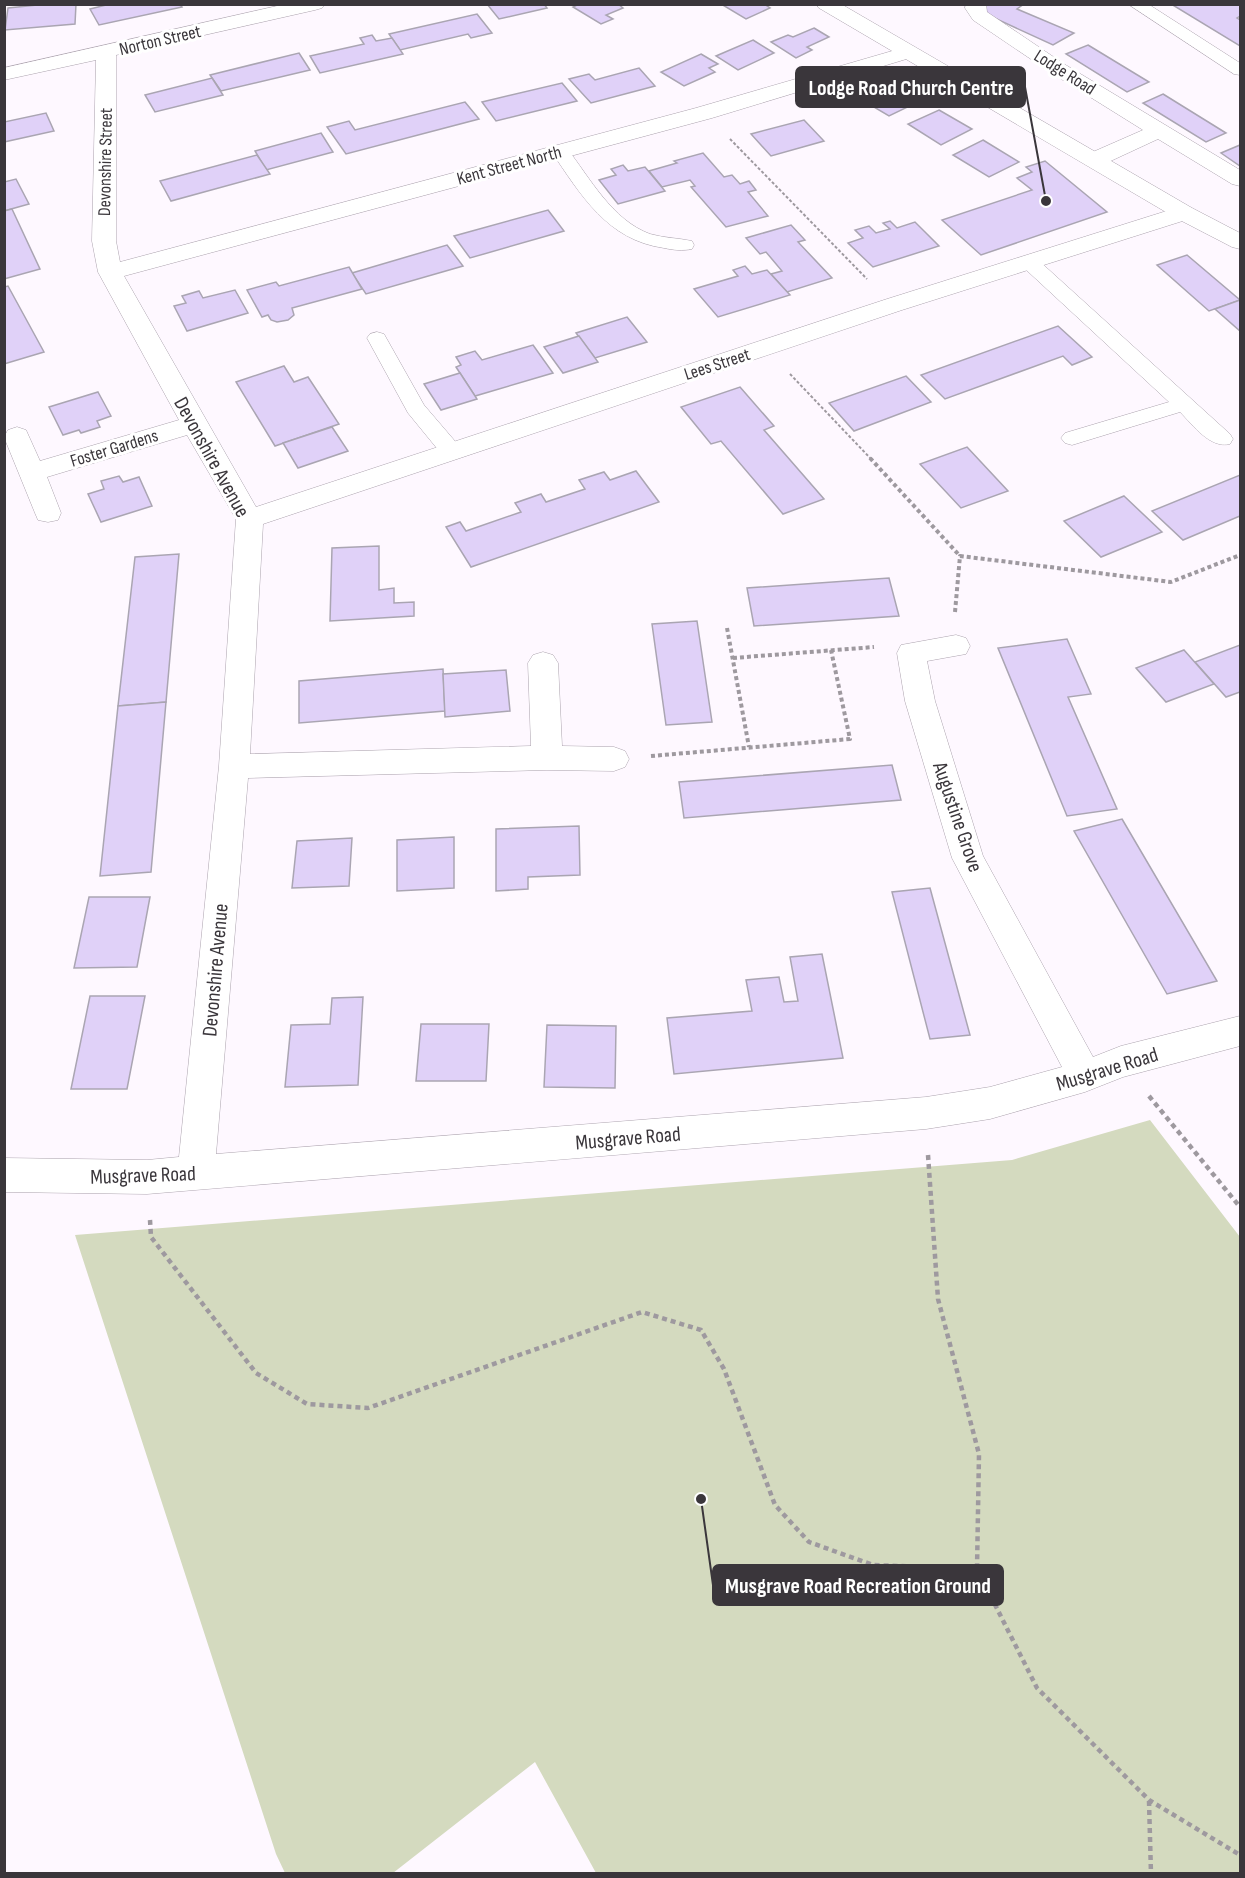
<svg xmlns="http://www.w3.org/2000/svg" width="1245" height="1878" font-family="'Sofia Sans Condensed',sans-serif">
<rect width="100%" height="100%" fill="#fef8ff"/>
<path fill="#d4dabf" d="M1150,1120L1240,1237V1873H596L535,1762L393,1873H285L276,1854L75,1235L1012,1160Z"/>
<g fill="#e0d1f8" stroke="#aaa5b2" stroke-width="1.5">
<path d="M47,4H76L75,24L5,30L8,8Z"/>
<path d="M110,4H180L182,7L99,25L90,9Z"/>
<path d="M487,4H544L547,8L499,19Z"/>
<path d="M579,4H618L623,8L606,15L613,19L601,24L573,7Z"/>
<path d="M721,4H764L770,8L746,19Z"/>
<path d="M987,4H1024L1017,9L1074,33L1053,45L977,10Z"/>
<path d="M1171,4H1240V16L1237,18L1240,20V46Z"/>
<path d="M477,14L492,33L471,38L468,34L400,50L389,34Z"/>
<path d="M814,28L829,37L807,47L812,50L796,58L771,42L788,35L793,37Z"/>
<path d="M372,35L376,41L392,38L403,54L320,73L310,56L364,44L360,38Z"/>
<path d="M753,40L774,53L738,70L716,56Z"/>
<path d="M1088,45L1149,82L1127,92L1066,54Z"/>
<path d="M299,53L310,70L221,91L210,75Z"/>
<path d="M701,54L718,64L709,68L715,72L684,86L661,72Z"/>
<path d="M639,68L655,86L591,103L569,79L589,74L595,80Z"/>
<path d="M212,78L223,95L155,112L145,95Z"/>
<path d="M562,83L577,101L496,121L482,102Z"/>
<path d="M887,83L918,102L889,116L857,97Z"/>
<path d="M1163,94L1226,133L1206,142L1143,103Z"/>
<path d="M465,102L479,119L346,154L327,127L349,121L355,130Z"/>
<path d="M939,110L972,129L941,145L908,124Z"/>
<path d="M46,113L54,131L4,142V122Z"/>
<path d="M804,120L824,141L771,156L751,134Z"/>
<path d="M321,133L333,152L266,170L255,151Z"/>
<path d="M983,140L1019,162L989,177L953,155Z"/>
<path d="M1240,145V166L1221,153Z"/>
<path d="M703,153L724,177L732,175L740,184L749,181L756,190L748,192L768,216L726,227L691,187L695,186L690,180L662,187L649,171L677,163L674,161Z"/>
<path d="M257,155L270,174L171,201L160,181Z"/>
<path d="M1045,161L1107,212L981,255L942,220L1032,190L1017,178L1032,172L1026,167Z"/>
<path d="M623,165L628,171L645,167L665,191L618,204L599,180L616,175L611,169Z"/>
<path d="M16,179L29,204L4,211V182Z"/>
<path d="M12,209L40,269L4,279V211Z"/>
<path d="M548,210L564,231L470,258L454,236Z"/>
<path d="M890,221L897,228L915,222L939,246L873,267L848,243L863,238L855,230L869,226L876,233L890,229L883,223Z"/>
<path d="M791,225L805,240L798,242L832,278L787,292L771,274L782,271L766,252L760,254L746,238Z"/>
<path d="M447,245L463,266L366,294L352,273Z"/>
<path d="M1187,255L1240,300L1209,311L1157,265Z"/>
<path d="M745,266L752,274L767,270L790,295L718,317L694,289L738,276L733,270Z"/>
<path d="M349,267L362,289L292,308L294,315L288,320L277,322L271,320L268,315L262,317L247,290L276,282L279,286Z"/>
<path d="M8,286L44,352L4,364V287Z"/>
<path d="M235,290L248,313L187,331L174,306L186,303L182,296L199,291L203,298Z"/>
<path d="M1240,300V331L1215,309Z"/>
<path d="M627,317L647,342L595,358L576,333Z"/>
<path d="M1058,326L1092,357L1072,365L1063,356L945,399L921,375Z"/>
<path d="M579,336L598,362L563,373L544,347Z"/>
<path d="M533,345L553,373L475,396L456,367L461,365L456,357L475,351L482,360Z"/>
<path d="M284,366L294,382L308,377L339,424L275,446L236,382Z"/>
<path d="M460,373L477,399L441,410L424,384Z"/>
<path d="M906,376L931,402L854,431L829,403Z"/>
<path d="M740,387L774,426L764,430L824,499L783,514L721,441L711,444L681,407Z"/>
<path d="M98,392L111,416L97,421L100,427L81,433L79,430L63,435L49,407Z"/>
<path d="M332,427L348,451L298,468L283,443Z"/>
<path d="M967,447L1008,491L961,508L920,464Z"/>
<path d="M636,471L659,502L471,567L446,527L460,522L466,531L521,512L515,503L541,494L546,502L585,489L579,480L604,472L610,480Z"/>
<path d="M1240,475V516L1183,540L1152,511Z"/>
<path d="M119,476L123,482L139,477L152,506L101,522L88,494L104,489L101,481Z"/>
<path d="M1124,496L1162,532L1101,557L1064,521Z"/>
<path d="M379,546V590L394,588V603L414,602V616L330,621L332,548Z"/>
<path d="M179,554L166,702L118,706L135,557Z"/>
<path d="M889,578L899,616L754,626L747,588Z"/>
<path d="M697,621L712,722L666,725L652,624Z"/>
<path d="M1067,639L1091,694L1068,697L1117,809L1067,816L998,648Z"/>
<path d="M1240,645V692L1226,697L1195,662Z"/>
<path d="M1184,650L1214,684L1166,702L1136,668Z"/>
<path d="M443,669L445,711L299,723V681Z"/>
<path d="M506,670L510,711L445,717L443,674Z"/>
<path d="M166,702L151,872L100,876L118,706Z"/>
<path d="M892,765L901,800L684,818L679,782Z"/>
<path d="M1122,819L1217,981L1167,994L1074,831Z"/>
<path d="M579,826L580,875L528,877V889L496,891V829Z"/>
<path d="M454,837V888L397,891V840Z"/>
<path d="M352,838L349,886L292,888L297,841Z"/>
<path d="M930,888L970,1035L930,1039L892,892Z"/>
<path d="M89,897H150L137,967L74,968Z"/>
<path d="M822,954L843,1058L674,1074L667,1018L752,1011L746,980L779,977L784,1002L798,1001L790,957Z"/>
<path d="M90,996H145L127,1089H71Z"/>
<path d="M363,997L358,1085L285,1087L291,1025L330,1024L332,998Z"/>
<path d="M421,1024H489L486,1081H416Z"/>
<path d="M547,1025L616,1026L615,1088L544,1087Z"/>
</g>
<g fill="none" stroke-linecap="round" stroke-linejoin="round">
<defs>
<g id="service">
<path d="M1128,4H1148L1240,63V75L1234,74Z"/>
<path d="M560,146L566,147C590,178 612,220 650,234C664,238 678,238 692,241L694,245L692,249C683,251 673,250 664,248C607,240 581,195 551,151L554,147Z"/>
<path d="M1030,257L1037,259L1230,434L1233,439L1230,444C1210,449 1193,425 1180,412L1072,445L1065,443L1061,438L1065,433L1169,402L1023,267L1020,263L1023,259Z"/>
<path d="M377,332L384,334L424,405L460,447L463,452L460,457L452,459L444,457L408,413L367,338L370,334Z"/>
</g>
<g id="minor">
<path d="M286,4H325L322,8L315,10L116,55V241L120,262L696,108L899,49H913L916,53L913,57L712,118L124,276L256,507L884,300L1176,208L1184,206L1192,208L1195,213L1192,218L902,310L263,524L250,754L531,746L528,663L533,655L543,652L553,655L558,663L562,746L614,747L625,751L629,759L625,767L614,771L547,770L248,778L216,1154L926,1097L990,1087L1062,1067L952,858L905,701L897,653L901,645L956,635L966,638L970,646L966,654L927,661L935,701L983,856L1093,1057L1121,1046L1240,1016V1046L1123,1077L1085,1092L990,1119L926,1129L147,1194L4,1192V1158L147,1160L179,1157L219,766L236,519L187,435L47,477L61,513L58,520L48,522L38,520L35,513L4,437L8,430L17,427L26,430L40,461L179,420L98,272L92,241L96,60L4,80V68Z"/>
<path d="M966,4H986L987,12L1064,64L1240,170V186L1232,184L1158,139L1102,165L1094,167L1086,165L1083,160L1086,155L1143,130L1050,72L973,20L965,8Z"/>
</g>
<path id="tertiary" d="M816,4H841L1192,208L1240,233V249L1232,247L1176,218L819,8Z"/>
</defs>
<use href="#service" stroke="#aca3ae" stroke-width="1"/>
<use href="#minor" stroke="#aca3ae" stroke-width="1"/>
<use href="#tertiary" stroke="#aca3ae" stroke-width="1"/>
<g stroke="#9e999f" stroke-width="2" stroke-dasharray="3 2" stroke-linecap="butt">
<path d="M730,139L867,279"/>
<path d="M790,374L872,460"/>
</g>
<g stroke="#9e999f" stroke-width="4" stroke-dasharray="4 3" stroke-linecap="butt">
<path d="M870,458L960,556"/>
<path d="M955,612L960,556L1171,582L1240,555"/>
<path d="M727,628L749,747"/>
<path d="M733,658L874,647"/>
<path d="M651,756L850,739L831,650"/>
</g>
<g stroke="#9e999f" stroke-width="4.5" stroke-dasharray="5 4" stroke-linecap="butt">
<path d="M1149,1096L1240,1207"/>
<path d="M928,1155L938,1299L979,1454L977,1569L1037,1688L1149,1800L1240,1855"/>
<path d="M150,1220L151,1237L256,1373L307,1404L368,1408L642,1312L701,1330L724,1369L775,1505L809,1542L873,1565L977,1569"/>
<path d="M1149,1801L1151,1874"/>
</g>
<use href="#service" fill="#fff" fill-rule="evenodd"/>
<use href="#minor" fill="#fff" fill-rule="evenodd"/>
<use href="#tertiary" fill="#fff" fill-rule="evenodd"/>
</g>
<g text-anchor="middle" stroke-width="6" stroke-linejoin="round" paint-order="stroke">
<g font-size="18" fill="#3a363b" stroke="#fff">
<text transform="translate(160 40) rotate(-13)" y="6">Norton Street</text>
<text transform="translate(1065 72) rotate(32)" y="6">Lodge Road</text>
<text transform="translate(105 162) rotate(-89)" y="6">Devonshire Street</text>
<text transform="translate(509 165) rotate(-15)" y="6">Kent Street North</text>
<text transform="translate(717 364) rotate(-18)" y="6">Lees Street</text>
<text transform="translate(114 448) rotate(-17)" y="6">Foster Gardens</text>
</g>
<g font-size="21" fill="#3a363b" stroke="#fff">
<text transform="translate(212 457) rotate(61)" y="7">Devonshire Avenue</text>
<text transform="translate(958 817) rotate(71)" y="7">Augustine Grove</text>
<text transform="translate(215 970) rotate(-85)" y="7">Devonshire Avenue</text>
<text transform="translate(1107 1069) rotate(-17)" y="7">Musgrave Road</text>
<text transform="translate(628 1138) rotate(-5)" y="7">Musgrave Road</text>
<text transform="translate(143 1175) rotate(-2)" y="7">Musgrave Road</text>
</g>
</g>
<path fill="none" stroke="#3a363b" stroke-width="2" d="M1046 201L1025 87M701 1499L713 1585"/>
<g fill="#3a363b" stroke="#fff" stroke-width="2">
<circle cx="1046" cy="201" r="6"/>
<circle cx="701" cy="1499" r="6"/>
</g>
<g fill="#3a363b" stroke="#3a363b" stroke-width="2">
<rect x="796" y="67" width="229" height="40" rx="6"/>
<rect x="713" y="1565" width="290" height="40" rx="6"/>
</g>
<g font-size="22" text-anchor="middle" font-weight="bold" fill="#fff">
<text x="911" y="95">Lodge Road Church Centre</text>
<text x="858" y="1593">Musgrave Road Recreation Ground</text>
</g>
<rect width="1245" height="1878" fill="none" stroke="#3a363b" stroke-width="12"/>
</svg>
